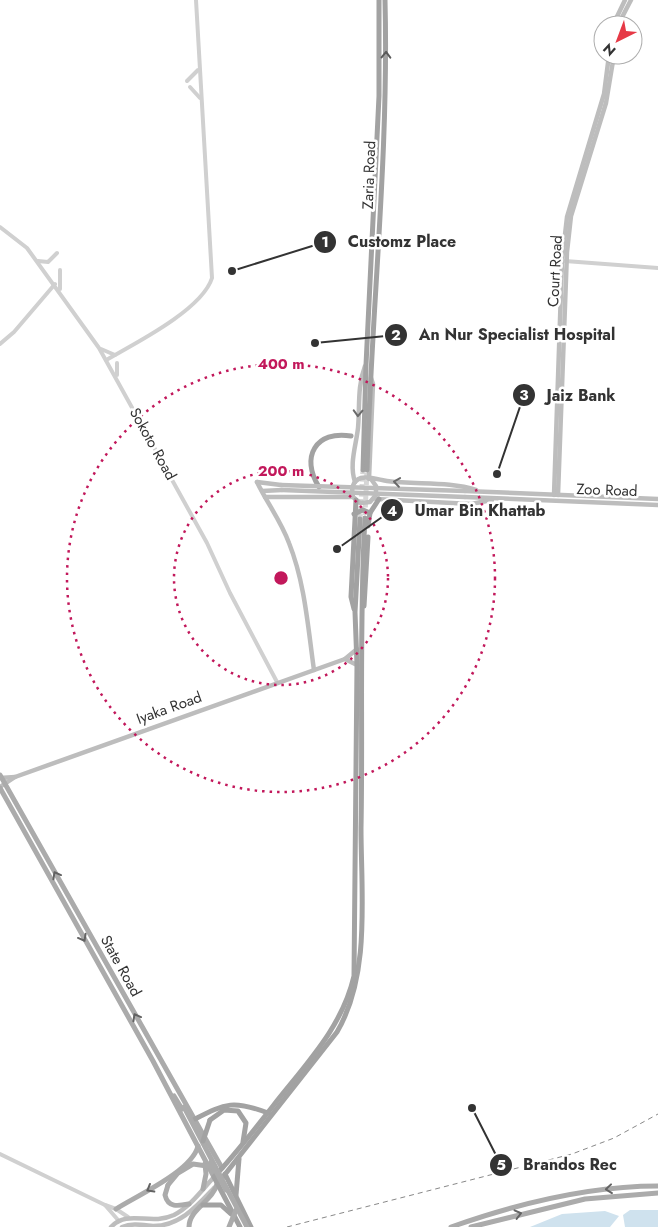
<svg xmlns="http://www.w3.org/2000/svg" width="658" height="1227" font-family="Jost,sans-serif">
<rect width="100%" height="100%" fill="#fff"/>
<g fill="#cfe2ee">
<path d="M630,1210H658V1227H625L623,1215Z"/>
<path d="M605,1211L619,1216L610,1227H530L562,1214Z"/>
</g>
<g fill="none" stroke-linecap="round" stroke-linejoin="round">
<g stroke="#d6d6d6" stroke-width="5" stroke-dasharray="5 2.5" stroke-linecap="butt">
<path d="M365,515L367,470"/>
<path d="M360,519L363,470"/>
</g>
<g stroke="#d0d0d0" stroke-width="4">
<path d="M187,81L198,70"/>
<path d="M190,87L200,98"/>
<path d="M0,227L27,248L99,348L207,543L230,593L277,682"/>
<path d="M38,261L48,262L57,253"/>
<path d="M565,261L658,268"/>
<path d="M60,270V289"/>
<path d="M0,344L14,332L55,284"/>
<path d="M101,349L115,355"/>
<path d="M106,360C134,344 202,310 212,278L196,0"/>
<path d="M117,363V375"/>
<path d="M0,1154L105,1205L116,1209L128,1217"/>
<path d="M105,1205L118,1220"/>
</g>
<g stroke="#bdbdbd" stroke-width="4.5">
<path d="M613,25L625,0"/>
<path d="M618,25L631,0"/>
<path d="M369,479L373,384L371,378"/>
<path d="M371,479L376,486V495L370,502L360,503L353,497C351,490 352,481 361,478C368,476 380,480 387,481C416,485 449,481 476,490"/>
<path d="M257,482C267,503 281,521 289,543C305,583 308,628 314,670"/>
<path d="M257,482L281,485"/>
<path d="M355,482C349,464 356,446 358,428C360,407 357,387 365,366"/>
<path d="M262,491L282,490"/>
<path d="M465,491L658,499"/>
<path d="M554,495L562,261L567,217L604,94L609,55"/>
<path d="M558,495L567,252L571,216L606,103L614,55"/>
<path d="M265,497H353"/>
<path d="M465,497L658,505"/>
<path d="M376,499L471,504L492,500"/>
<path d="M345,659L357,665"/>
<path d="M0,778L15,777L345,659L357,649"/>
<path d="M0,787L15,777"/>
<path d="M111,1227C128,1209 150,1226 174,1215C190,1207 202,1190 214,1177"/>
<path d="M122,1227C132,1223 142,1225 153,1226C180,1226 197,1206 214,1188"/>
</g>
<g stroke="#ababab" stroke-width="5">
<path d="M0,775L222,1168"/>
<path d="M0,788L153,1061L214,1177"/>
<path d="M174,1096L182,1109"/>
<path d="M168,1185L165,1195C168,1208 178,1206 189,1204"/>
<path d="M203,1189L206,1174L205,1164"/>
<path d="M116,1209C138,1195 192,1171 198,1146"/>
<path d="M189,1227C189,1209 213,1201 217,1184"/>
<path d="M451,1227C516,1204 588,1186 658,1186"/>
<path d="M471,1227L585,1199L658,1193"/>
</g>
<g stroke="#a2a2a2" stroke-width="5">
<path d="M363,470L366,365L379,96V0"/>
<path d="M367,470C371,314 389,157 385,0"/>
<path d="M319,487C300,457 316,430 351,436"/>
<path d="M354,514L363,510L370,513"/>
<path d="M368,526L370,513L379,499"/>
<path d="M364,606L368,537"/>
<path d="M354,609L351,597L356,500"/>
<path d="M195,1119C226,1103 234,1100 268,1113"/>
<path d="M210,1120L224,1110L238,1111L246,1123L243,1142"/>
<path d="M225,1174L251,1227"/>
<path d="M219,1182L337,1032C371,974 361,894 361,828C363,725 359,622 365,518"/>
<path d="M236,1195L239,1159"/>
<path d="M203,1205H221L231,1214"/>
<path d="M240,1227L214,1177C235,1155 254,1130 273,1106C305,1065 342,1028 354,976L357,665L355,612L360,519"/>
</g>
<path stroke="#888" stroke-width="1" stroke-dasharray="5 4" stroke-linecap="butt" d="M287,1227L572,1154L614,1138L658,1114"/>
<g stroke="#bdbdbd" stroke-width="4.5">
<path d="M281,485L465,491"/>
<path d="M282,490L465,497"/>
</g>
<g stroke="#ababab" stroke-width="5">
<path d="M184,1107L247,1227"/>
<path d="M211,1162L226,1190"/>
<path d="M168,1185L178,1173L193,1164L214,1167"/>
<path d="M229,1227L236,1210"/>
</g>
<path stroke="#a2a2a2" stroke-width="5" d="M203,1141L210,1120"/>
</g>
<defs><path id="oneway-chevron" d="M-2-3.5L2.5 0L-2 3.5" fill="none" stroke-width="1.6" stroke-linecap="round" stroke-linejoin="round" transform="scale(1.25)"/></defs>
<use stroke="#5a5a5a" href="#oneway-chevron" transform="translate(386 55) rotate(-89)"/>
<g stroke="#6a6a6a">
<use href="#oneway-chevron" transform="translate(358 413) rotate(92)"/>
<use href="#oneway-chevron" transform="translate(397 482) rotate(-172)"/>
</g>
<g stroke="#636363">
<use href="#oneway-chevron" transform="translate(56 875) rotate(-119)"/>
<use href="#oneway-chevron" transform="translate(83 938) rotate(61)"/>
<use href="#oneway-chevron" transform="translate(136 1017) rotate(-119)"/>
<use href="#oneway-chevron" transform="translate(150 1189) rotate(150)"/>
<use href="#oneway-chevron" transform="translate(609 1189) rotate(174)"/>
<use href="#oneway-chevron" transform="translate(518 1214) rotate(-14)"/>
</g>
<g fill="none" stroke="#c2185b" stroke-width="2.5" stroke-dasharray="2.5 5">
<circle cx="281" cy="578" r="107"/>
<circle cx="281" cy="578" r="214"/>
</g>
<g text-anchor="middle" stroke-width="5" stroke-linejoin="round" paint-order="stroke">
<g font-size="15" fill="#333" stroke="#fff">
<text transform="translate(369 175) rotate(-88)" y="5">Zaria Road</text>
<text transform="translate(555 271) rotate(-87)" y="5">Court Road</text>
<text transform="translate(153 444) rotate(61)" y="5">Sokoto Road</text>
<text transform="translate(607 490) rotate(2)" y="5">Zoo Road</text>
<text transform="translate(169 708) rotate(-20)" y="5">Iyaka Road</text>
<text transform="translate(121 966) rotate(61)" y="5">State Road</text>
</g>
</g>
<circle cx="281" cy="578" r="8" fill="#c2185b" stroke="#fff" stroke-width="2.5"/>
<g font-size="15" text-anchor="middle" font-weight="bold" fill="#c2185b" stroke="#fff" stroke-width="5" stroke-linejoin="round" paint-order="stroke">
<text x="281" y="369">400 m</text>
<text x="281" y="476">200 m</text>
</g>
<path fill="none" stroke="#333" stroke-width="2" d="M232 271L325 242M315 343L396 335M497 474L524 395M337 549L392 510M472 1108L501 1165"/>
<g fill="#333" stroke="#fff" stroke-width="2">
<circle cx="232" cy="271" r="5"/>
<circle cx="315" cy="343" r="5"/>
<circle cx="497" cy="474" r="5"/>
<circle cx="337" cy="549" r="5"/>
<circle cx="472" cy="1108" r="5"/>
<circle cx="325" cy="242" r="12"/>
<circle cx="396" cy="335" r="12"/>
<circle cx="524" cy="395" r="12"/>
<circle cx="392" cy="510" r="12"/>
<circle cx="501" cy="1165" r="12"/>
</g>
<g font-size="15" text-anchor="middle" font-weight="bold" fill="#fff">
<text x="325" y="247">1</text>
<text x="396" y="340">2</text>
<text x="524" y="400">3</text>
<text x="392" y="516">4</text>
<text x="501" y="1170">5</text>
</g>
<g font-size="16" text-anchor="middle" font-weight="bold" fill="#333" stroke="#fff" stroke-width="5" stroke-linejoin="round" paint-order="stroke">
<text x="402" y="247">Customz Place</text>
<text x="517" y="340">An Nur Specialist Hospital</text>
<text x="581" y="401">Jaiz Bank</text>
<text x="480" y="516">Umar Bin Khattab</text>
<text x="570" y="1170">Brandos Rec</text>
</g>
<g transform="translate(618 40) rotate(222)"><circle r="24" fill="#ffffff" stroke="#adadad"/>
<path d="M0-4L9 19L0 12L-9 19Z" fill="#e63946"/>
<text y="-8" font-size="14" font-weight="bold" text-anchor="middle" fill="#333333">N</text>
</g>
</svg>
